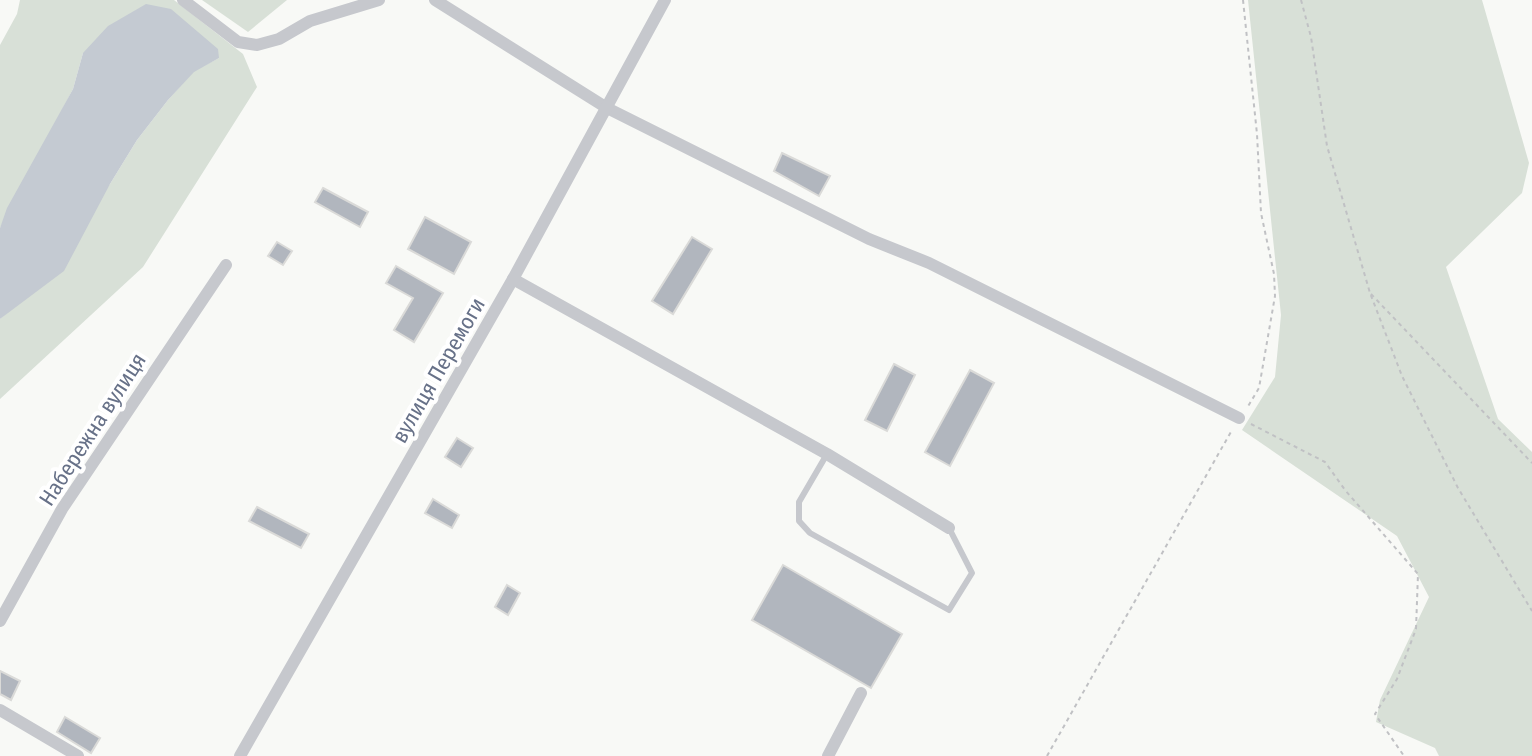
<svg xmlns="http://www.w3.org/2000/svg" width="1532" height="756" font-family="'Fira Sans Condensed',sans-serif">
<rect width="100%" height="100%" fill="#f8f9f6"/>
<g fill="#d8e0d7">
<path d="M20,0H174L243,54L257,87L143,267L0,399V319L14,307L110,184L137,140L168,100L194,71L219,58L83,53L73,89L0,228V45L17,14Z"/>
<path d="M202,0H287L248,32Z"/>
<path d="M1248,0H1482L1529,163L1522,193L1446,267L1498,419L1532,452V756H1439L1435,748L1376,722L1380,700L1429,597L1397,536L1242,430L1275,377L1281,315Z"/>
</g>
<path fill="#c4cad2" d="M146,4L171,9L218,49L219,58L194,72L168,100L137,140L110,184L64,271L0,319V228L7,208L73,89L83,53L108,26Z"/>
<g fill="#b1b6be" stroke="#dadad8" stroke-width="2">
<path d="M782,153L830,176L819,196L774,171Z"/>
<path d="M323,188L368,212L360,227L315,202Z"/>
<path d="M425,217L471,242L454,274L408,249Z"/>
<path d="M692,237L712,249L673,314L652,301Z"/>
<path d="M277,242L292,251L283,265L268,256Z"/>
<path d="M396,266L443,293L414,342L394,330L413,298L386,283Z"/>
<path d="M894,364L915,375L887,431L865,420Z"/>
<path d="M970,370L994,383L950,466L925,452Z"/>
<path d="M457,438L473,448L461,467L445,457Z"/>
<path d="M433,499L459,515L452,528L425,513Z"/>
<path d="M257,507L309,534L301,548L249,521Z"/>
<path d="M783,565L902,634L871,688L752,620Z"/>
<path d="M507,585L520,593L508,615L495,607Z"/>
<path d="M0,671L20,681L11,700L0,694Z"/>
<path d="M65,717L100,738L91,753L57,732Z"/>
</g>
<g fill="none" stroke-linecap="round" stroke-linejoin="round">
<g stroke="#c0c1c4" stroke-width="2" stroke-dasharray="4 4" stroke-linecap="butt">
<path d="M1243,0L1257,134L1261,213L1274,274L1275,296L1259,388L1247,408"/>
<path d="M1301,0L1311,37L1327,146L1370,293L1402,376L1458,488L1532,611"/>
<path d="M1371,294L1532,463"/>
<path d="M1251,424L1325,462L1345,490L1418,574L1416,629L1397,679L1375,714L1404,756"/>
<path d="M1047,756L1232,430"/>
</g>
<path stroke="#c6c8cd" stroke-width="6" d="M827,454L799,502V521L810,533L949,610L972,573L949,528"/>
<g stroke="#c6c8cd" stroke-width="12">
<path d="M183,0L238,42L257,45L279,39L310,21L379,0"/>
<path d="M435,0L607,108L869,239L929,263L1239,418"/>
<path d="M513,279L827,454L949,528"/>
<path d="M0,621L62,509L226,265"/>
<path d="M0,710L78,756"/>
<path d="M240,756L513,279L665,0"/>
<path d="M828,756L861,693"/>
</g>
</g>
<g text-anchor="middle" stroke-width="8" stroke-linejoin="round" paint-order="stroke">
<g font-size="22" fill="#677188" stroke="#fff">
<text transform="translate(438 370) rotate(-60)" y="8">вулиця Перемоги</text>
<text transform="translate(92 429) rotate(-57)" y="8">Набережна вулиця</text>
</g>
</g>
</svg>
